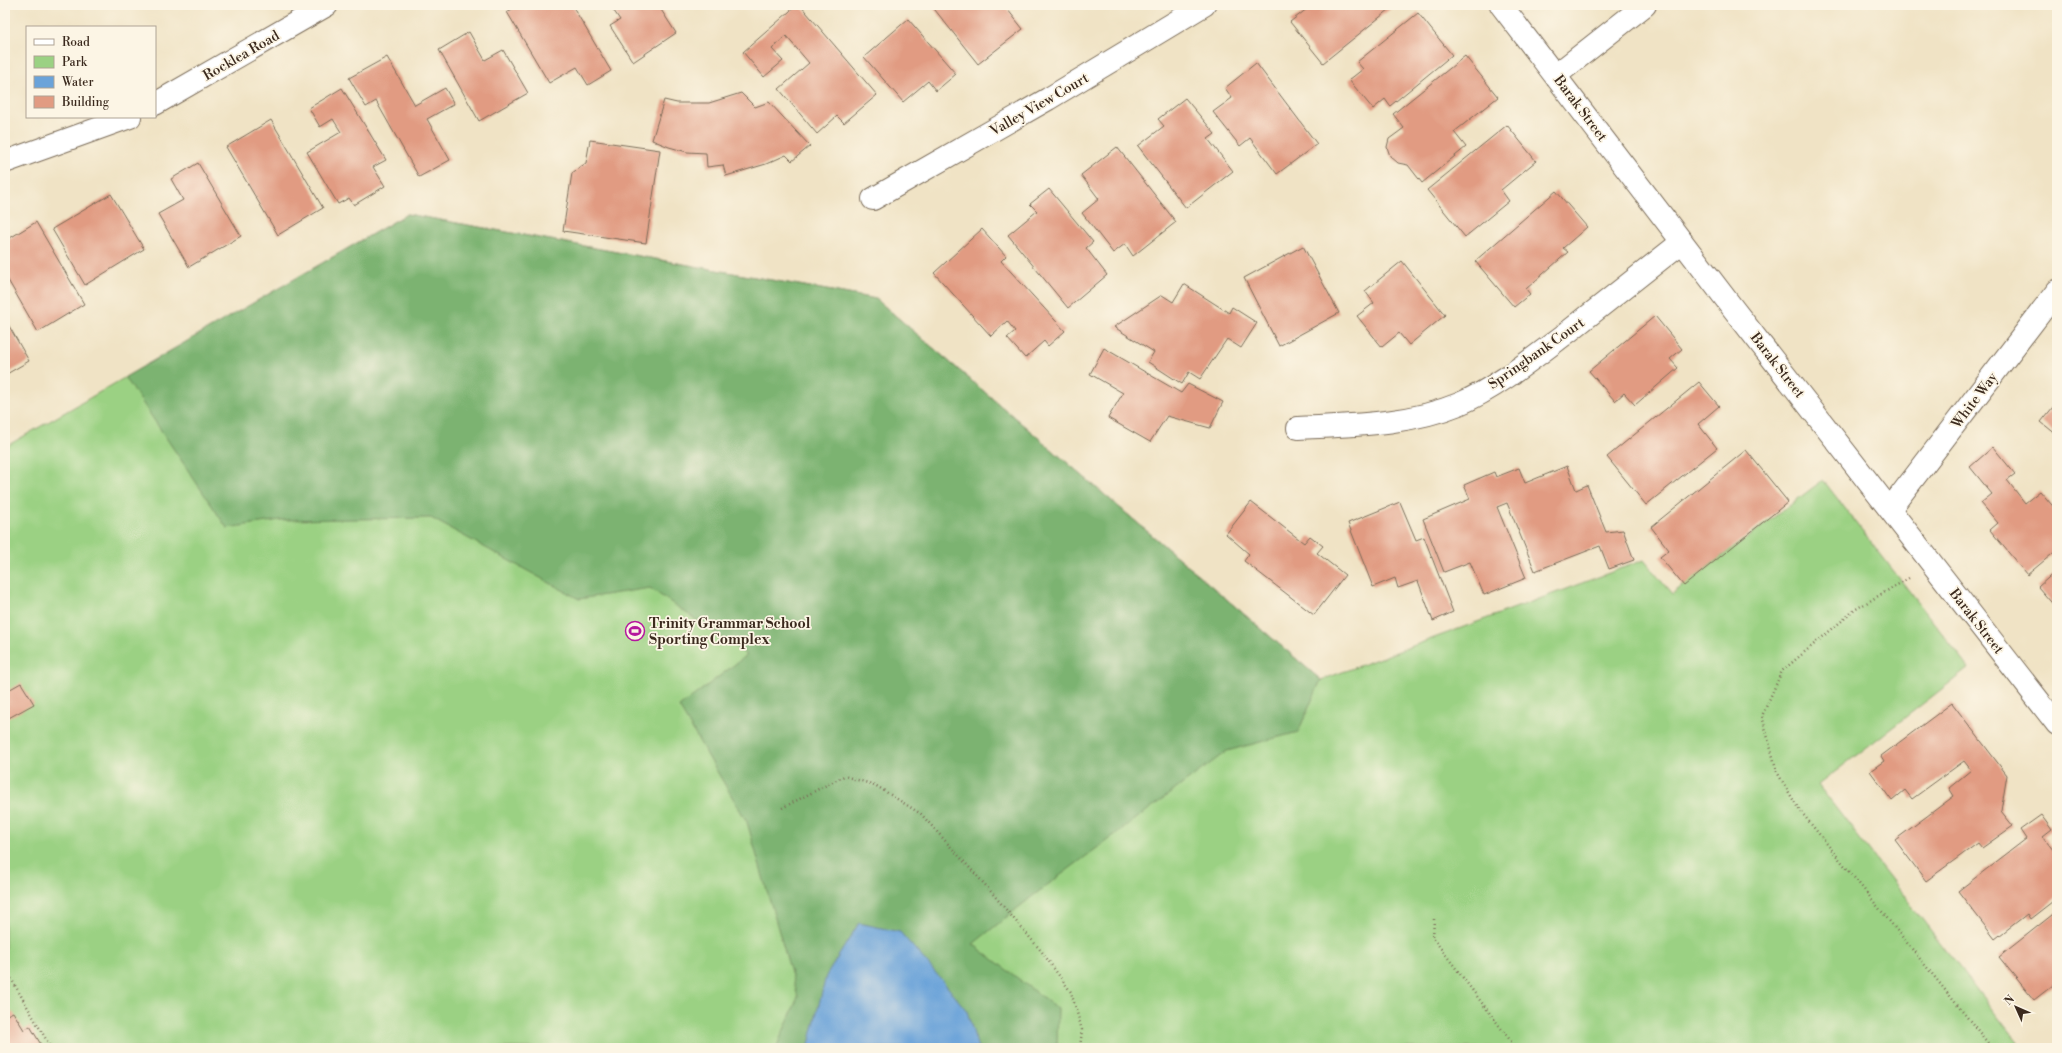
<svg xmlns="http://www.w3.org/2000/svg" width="2062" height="1053" font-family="'Libre Bodoni',serif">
<rect width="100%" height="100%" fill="#fcf5e5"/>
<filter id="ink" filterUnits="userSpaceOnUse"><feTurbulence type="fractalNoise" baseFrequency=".025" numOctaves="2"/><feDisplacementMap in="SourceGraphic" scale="8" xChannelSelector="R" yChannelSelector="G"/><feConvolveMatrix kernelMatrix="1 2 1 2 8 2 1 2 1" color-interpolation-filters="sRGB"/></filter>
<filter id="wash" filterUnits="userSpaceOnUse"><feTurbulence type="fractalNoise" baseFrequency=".012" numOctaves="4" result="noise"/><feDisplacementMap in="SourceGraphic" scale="16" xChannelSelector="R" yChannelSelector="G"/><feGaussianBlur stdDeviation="0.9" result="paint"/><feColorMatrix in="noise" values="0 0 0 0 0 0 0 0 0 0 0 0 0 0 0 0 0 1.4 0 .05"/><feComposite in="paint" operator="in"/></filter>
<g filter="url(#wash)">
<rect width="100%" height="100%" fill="#f0e3c5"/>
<path fill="#9bd183" stroke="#6b7e50" d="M407,214L876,299L1321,680L1644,560L1672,594L1823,480L1969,668L1818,785L2022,1048H5V447Z"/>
<path fill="#7cb371" stroke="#5c6e48" d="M407,214L876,299L1321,680L1298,732L1227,751L1034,895L973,944L1058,1009L1057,1048H776L798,997L747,822L679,707L747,655L650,588L579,599L431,518L280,520L227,528L125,377Z"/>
<path fill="#6ba3d9" stroke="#53667c" d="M859,923L900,932L941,979L967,1011L978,1048H808L826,976Z"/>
<g id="blocks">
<g fill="#e19b82">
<path d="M519,5H572L611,71L588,85L577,67L549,83L507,12Z"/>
<path d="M610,5H658L676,33L633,62L610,26L620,20Z"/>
<path d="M797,5H800L877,95L844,123L837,116L817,134L779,89L809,63L786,36L772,49L783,61L764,77L743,52Z"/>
<path d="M931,5H1004L1023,29L978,64Z"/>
<path d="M1312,5H1395L1323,63L1290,22Z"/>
<path d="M1418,13L1452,55L1390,106L1385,99L1373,109L1349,80L1363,69L1357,62Z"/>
<path d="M908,19L956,74L936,91L928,81L903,102L864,57Z"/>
<path d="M469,32L485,60L503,50L528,93L479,121L439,50Z"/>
<path d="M1465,56L1498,97L1454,132L1466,147L1422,183L1408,165L1398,163L1390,156L1387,147L1389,139L1404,128L1393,114Z"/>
<path d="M387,57L415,105L445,88L454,104L427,119L450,160L419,177L376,101L366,107L349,78Z"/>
<path d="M1256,63L1317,144L1277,174L1250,138L1240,146L1213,112L1232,98L1225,88Z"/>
<path d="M342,88L386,160L373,167L385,186L354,205L349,198L338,204L307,152L341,132L333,119L320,127L309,108Z"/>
<path d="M741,93L755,107L769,102L810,146L792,161L786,155L766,164L726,176L723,165L707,167L706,153L687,152L669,147L652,140L664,100L677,103H709Z"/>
<path d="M1185,98L1215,134L1208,139L1233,171L1186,208L1138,146L1164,126L1158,119Z"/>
<path d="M271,120L323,208L278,235L226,147Z"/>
<path d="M1507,125L1536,161L1501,190L1509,201L1465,237L1427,190Z"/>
<path d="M590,140L660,150L646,243L563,231L572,173L586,163Z"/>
<path d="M1117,147L1176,222L1133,256L1125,244L1113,253L1082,213L1099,199L1081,175Z"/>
<path d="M198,163L241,236L189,267L158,214L183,200L171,179Z"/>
<path d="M1049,189L1093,242L1086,248L1107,275L1068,308L1008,235L1037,211L1030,204Z"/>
<path d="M1556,191L1587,227L1563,248L1568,252L1526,289L1530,294L1514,307L1475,261Z"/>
<path d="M111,194L144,249L85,285L52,229Z"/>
<path d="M36,222L84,304L38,332L5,275V241Z"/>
<path d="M982,229L1006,256L1001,261L1065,331L1048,346L1044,341L1025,358L1007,338L1015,331L1007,321L991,336L934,273Z"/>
<path d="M1303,246L1339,313L1279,346L1244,278Z"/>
<path d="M1402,261L1445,315L1409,345L1399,333L1382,347L1357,316L1374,303L1365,291Z"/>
<path d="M1184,284L1229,313L1232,307L1257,323L1241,348L1227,339L1200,379L1189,372L1182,384L1148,362L1154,352L1114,327L1162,295L1173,302Z"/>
<path d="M1655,316L1682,349L1670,359L1678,368L1635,405L1624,393L1615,401L1589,371Z"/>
<path d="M5,319L29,361L5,375Z"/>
<path d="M1104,348L1181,393L1188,384L1223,402L1210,428L1167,416L1150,442L1108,418L1123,393L1090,374Z"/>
<path d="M1699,382L1719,406L1698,424L1717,448L1646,505L1607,457Z"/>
<path d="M2057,402V435L2041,422Z"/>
<path d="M1993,447L2015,474L2007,480L2025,503L2040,491L2057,511V550L2027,575L1990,530L1998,523L1981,503L1992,494L1970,467Z"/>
<path d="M1746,450L1788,502L1684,586L1660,557L1669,550L1651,527Z"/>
<path d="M1567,466L1576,490L1587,485L1606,532L1623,530L1634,560L1609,569L1600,546L1535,571L1507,503L1497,507L1526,578L1484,595L1470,562L1444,572L1423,519L1470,499L1464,485L1494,472L1496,477L1519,468L1525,483Z"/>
<path d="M1251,502L1304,543L1310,536L1323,546L1317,553L1345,575L1314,615L1244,561L1249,554L1226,534Z"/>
<path d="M1400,502L1416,540L1424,537L1453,612L1433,621L1418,581L1398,588L1395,578L1373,587L1348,523Z"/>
<path d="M2057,570V609L2038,587Z"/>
<path d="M21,683L34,704L5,720V692Z"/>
<path d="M1952,703L2007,775L2001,811L2013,826L1982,848L1978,843L1926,881L1895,840L1954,796L1949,788L1971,770L1964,761L1912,799L1905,790L1892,801L1870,771L1884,761L1881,756Z"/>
<path d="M2041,815L2052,830L2043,837L2057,855V898L2030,919L2027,914L1995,939L1958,891L2026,839L2020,830Z"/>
<path d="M2057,911V982L2034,1000L1999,957Z"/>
<path d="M13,1012L24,1030L30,1026L43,1048H5V1016Z"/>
</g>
</g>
</g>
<g filter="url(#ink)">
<use href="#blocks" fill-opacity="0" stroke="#7a6b58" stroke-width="1"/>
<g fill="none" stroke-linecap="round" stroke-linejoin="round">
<defs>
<g id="street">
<path d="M1501,5L1735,311L2057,724"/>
<path d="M1556,75L1645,5"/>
<path d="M155,104L327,5"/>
<path d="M5,162L130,117"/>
<path d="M873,199L1048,99L1204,5"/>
<path d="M1298,428C1352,425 1408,425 1459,404C1495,389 1536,356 1568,332C1606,302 1644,272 1682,242"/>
<path d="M1890,509L2057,291"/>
</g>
</defs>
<use href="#street" stroke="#7a6b58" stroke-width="24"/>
<g stroke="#7a6b58" stroke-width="2.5" stroke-dasharray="1 3" stroke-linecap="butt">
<path d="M1909,578L1856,609L1782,671L1762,716L1777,772L1798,808L1992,1048"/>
<path d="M782,808L844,776L875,785L921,814L987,887L1042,952L1071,992L1082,1030L1080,1048"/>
<path d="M1434,919L1433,938L1516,1048"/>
<path d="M5,968L51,1048"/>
</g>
<use href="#street" stroke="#fff" stroke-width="22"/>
</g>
</g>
<defs>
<symbol id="stadium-ring" viewBox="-11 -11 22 22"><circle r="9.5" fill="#fcf5e5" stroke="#b5179e" stroke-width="1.5"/><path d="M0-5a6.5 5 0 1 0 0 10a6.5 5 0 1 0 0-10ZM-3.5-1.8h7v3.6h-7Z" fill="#b5179e"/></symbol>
</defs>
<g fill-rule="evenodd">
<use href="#stadium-ring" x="624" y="620" width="22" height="22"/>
</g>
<g text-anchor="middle" stroke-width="3.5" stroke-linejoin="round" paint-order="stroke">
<g font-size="14" fill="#3b2a1e" stroke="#fcf5e5">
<text transform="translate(241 55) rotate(-30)" y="5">Rocklea Road</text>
<text transform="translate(1039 104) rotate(-30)" y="5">Valley View Court</text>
<text transform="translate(1581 108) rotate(53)" y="5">Barak Street</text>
<text transform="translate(1536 353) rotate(-35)" y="5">Springbank Court</text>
<text transform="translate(1778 365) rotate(52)" y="5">Barak Street</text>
<text transform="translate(1974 400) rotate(-53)" y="5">White Way</text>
<text transform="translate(1977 621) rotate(52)" y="5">Barak Street</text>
</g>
<g font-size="14" font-weight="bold" fill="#3b2a1e" stroke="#fcf5e5" text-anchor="start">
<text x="649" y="628">Trinity Grammar School<tspan x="649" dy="16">Sporting Complex</tspan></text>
</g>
</g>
<rect width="2062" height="1053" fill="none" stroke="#fcf5e5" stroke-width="20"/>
<rect x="26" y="26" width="130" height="92" fill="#fcf5e5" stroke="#afa495"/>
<rect x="34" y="39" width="20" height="6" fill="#ffffff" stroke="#afa495"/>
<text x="62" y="46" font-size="12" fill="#3b2a1e">Road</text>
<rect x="34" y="56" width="20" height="12" fill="#9bd183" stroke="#afa495"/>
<text x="62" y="66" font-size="12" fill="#3b2a1e">Park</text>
<rect x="34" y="76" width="20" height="12" fill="#6ba3d9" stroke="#afa495"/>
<text x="62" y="86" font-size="12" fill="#3b2a1e">Water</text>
<rect x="34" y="96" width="20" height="12" fill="#e19b82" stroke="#afa495"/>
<text x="62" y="106" font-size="12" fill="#3b2a1e">Building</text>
<g transform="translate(2016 1007) rotate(315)" stroke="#fcf5e5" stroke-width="3" paint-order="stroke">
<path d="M0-3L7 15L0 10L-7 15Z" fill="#3b2a1e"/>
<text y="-6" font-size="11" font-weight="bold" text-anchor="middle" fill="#3b2a1e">N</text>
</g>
</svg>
